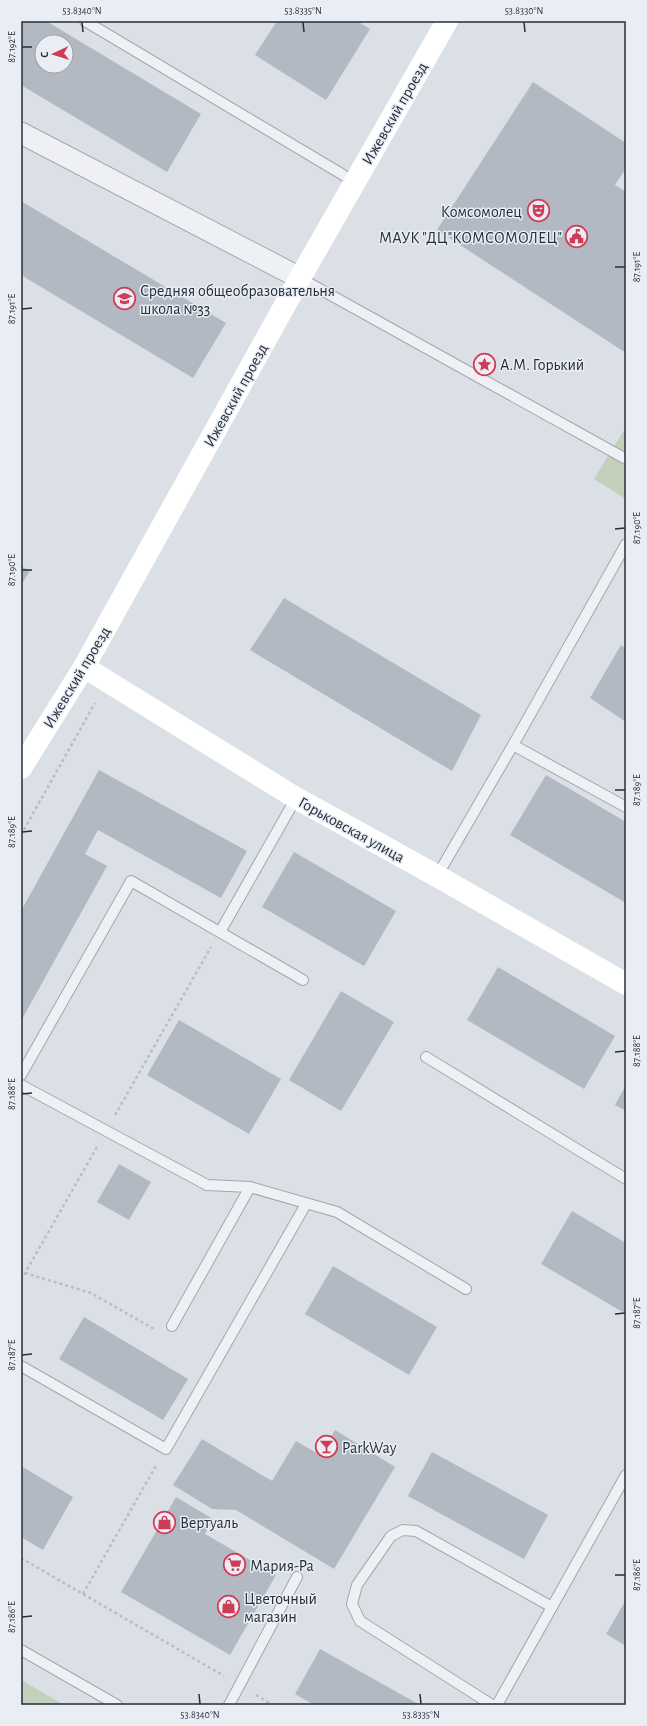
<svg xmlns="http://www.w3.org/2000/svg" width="647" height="1726" font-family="'Alegreya Sans',sans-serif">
<rect width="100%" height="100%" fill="#dbe0e6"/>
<g fill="#c2d0bc">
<path d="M626,427V499L594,479Z"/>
<path d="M21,1680L64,1705H21Z"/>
</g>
<g fill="#b2b9c3" fill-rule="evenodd">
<path d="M21,21H46L201,114L167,172L21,85ZM42,42H66V66H42Z"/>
<path d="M277,21H357L370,29L326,100L255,55Z"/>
<path d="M533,82L626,143V168L615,185L626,192V353L437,230Z"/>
<path d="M21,201L226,323L193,378L21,275Z"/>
<path d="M21,566L30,571L21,585Z"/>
<path d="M284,598L481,715L452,771L250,650Z"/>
<path d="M621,645L626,649V722L590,698Z"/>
<path d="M99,770L247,851L221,898L98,830L85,854L107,866L21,1021V911Z"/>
<path d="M546,775L626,822V903L510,835Z"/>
<path d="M294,852L396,911L364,966L262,907Z"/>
<path d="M498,967L615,1036L584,1089L467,1020Z"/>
<path d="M341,991L394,1022L341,1111L289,1080Z"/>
<path d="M179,1020L281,1079L249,1134L147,1075Z"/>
<path d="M626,1085V1111L615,1105Z"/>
<path d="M119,1164L151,1182L129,1220L97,1202Z"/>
<path d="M572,1211L626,1243V1314L541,1264Z"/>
<path d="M333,1266L437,1327L409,1375L305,1314Z"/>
<path d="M84,1317L188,1379L163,1420L59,1359Z"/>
<path d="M335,1430L395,1467L334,1569L236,1510L212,1509L173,1485L202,1439L272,1481L296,1441L320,1455Z"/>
<path d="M432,1452L548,1515L524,1559L408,1496Z"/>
<path d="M21,1466L73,1497L43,1550L21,1537Z"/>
<path d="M176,1497L213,1519L205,1534L276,1575L230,1655L121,1592Z"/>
<path d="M626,1600V1646L606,1634Z"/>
<path d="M320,1649L420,1705H314L295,1694Z"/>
</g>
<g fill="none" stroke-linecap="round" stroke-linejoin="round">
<defs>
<g id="lane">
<path d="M85,21L355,182"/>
<path d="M300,278L626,459"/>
<path d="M513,745L626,544"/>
<path d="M437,876L513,745L626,807"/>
<path d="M220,932L296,798"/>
<path d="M426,1057L626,1179"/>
<path d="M21,1075L131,881L303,980"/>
<path d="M21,1085L207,1185L250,1187L337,1212L466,1289"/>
<path d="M172,1326L250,1187"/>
<path d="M21,1366L166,1449L306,1204"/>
<path d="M21,1650L117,1705"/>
<path d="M229,1705L297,1577"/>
<path d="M492,1705L360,1621L352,1604L357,1585L391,1536L403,1530L416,1531L552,1607"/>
<path d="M497,1705L626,1475"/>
</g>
<path id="street" d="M21,133L300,278"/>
</defs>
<use href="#lane" stroke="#a1a7b0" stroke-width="12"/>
<use href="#street" stroke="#a1a7b0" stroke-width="23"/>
<g stroke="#babec4" stroke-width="2.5" stroke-dasharray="3 3" stroke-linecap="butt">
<path d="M21,835L95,703"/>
<path d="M115,1115L211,947"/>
<path d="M25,1273L91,1293L154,1329"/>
<path d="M21,1280L97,1147"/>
<path d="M21,1558L224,1676"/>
<path d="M83,1594L157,1464"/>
<path d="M256,1695L273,1705"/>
</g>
<use href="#lane" stroke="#eef0f4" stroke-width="10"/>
<use href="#street" stroke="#eef0f4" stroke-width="21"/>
<g stroke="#fff" stroke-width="22">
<path d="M84,667L296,798L437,876L626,984"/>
<path d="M21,768L84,667L300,278L447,21"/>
</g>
</g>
<path fill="none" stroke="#252e3c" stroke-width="1.5" d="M82,22L83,32M303,22L304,32M524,22L525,32M22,47H32M615,267H625M22,309L32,308M615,529L625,528M22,570H32M615,790H625M22,832L32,831M615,1052L625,1051M22,1094L32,1093M615,1314L625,1313M22,1355L32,1354M615,1575H625M22,1617L32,1616M199,1694L200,1704M420,1694L421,1704"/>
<defs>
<symbol id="theatre-ring" viewBox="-11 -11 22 22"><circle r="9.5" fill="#eaeef4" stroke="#cf3c57" stroke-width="1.5"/><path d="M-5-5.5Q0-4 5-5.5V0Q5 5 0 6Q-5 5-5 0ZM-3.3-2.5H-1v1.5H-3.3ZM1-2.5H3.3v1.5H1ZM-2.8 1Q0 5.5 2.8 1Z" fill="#cf3c57"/></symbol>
<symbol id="civic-ring" viewBox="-11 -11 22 22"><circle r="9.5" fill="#eaeef4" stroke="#cf3c57" stroke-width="1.5"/><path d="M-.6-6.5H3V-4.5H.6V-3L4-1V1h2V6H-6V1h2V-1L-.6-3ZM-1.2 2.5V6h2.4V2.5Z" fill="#cf3c57"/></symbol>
<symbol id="school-ring" viewBox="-11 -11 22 22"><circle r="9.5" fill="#eaeef4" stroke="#cf3c57" stroke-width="1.5"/><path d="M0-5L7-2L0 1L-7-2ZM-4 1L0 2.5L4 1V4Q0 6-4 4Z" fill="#cf3c57"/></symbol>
<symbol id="sight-ring" viewBox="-11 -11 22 22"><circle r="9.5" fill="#eaeef4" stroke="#cf3c57" stroke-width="1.5"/><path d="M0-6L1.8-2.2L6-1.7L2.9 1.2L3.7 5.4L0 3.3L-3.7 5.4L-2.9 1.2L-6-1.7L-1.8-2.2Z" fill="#cf3c57"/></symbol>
<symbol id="bar-ring" viewBox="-11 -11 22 22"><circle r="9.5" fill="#eaeef4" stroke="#cf3c57" stroke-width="1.5"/><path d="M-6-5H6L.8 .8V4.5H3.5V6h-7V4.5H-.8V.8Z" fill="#cf3c57"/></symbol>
<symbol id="shop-ring" viewBox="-11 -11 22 22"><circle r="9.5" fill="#eaeef4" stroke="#cf3c57" stroke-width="1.5"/><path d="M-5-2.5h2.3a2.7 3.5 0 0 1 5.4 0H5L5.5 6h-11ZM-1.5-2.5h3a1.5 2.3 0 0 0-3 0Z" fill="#cf3c57"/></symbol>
<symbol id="supermarket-ring" viewBox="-11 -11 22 22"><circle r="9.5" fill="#eaeef4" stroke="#cf3c57" stroke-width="1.5"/><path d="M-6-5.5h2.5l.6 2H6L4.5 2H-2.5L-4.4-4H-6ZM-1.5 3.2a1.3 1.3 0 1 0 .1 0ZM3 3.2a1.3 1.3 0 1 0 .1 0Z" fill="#cf3c57"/></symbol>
</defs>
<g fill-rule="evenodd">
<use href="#theatre-ring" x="526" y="198" width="25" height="25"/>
<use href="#civic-ring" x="564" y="224" width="25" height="25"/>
<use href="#school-ring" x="112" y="286" width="25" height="25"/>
<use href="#sight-ring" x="472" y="352" width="25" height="25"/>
<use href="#bar-ring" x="314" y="1434" width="25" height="25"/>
<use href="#shop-ring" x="152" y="1510" width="25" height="25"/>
<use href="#supermarket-ring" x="222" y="1552" width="25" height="25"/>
<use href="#shop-ring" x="216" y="1594" width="25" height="25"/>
</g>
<g text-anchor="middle" stroke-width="3" stroke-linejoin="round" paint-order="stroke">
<g font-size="16" fill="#252e3c" stroke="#eaeef4">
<text transform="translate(394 113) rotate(-60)" y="6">Ижевский проезд</text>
<text transform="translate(235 395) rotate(-61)" y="6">Ижевский проезд</text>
<text transform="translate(76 677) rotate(-59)" y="6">Ижевский проезд</text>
<text transform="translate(352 829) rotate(29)" y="6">Горьковская улица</text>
</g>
<g font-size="16" fill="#252e3c" stroke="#eaeef4" text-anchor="start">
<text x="522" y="217" text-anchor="end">Комсомолец</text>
<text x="562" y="243" text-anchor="end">МАУК "ДЦ"КОМСОМОЛЕЦ"</text>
<text x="140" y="296">Средняя общеобразовательня<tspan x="140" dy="18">школа №33</tspan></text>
<text x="500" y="370">А.М. Горький</text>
<text x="342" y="1453">ParkWay</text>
<text x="180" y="1528">Вертуаль</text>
<text x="250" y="1571">Мария-Ра</text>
<text x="244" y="1604">Цветочный<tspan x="244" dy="18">магазин</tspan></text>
</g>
</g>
<rect width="647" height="1726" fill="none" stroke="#eaeef4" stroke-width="44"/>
<g transform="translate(54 54) rotate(266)"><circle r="19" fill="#eaeef4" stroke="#9ba1aa"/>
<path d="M0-3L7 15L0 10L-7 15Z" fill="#cf3c57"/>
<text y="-6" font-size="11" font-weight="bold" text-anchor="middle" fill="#252e3c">С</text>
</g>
<rect x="22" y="22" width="603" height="1682" fill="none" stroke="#252e3c" stroke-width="1.5"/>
<g font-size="10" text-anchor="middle" fill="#252e3c">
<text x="82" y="14">53.8340°N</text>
<text x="303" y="14">53.8335°N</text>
<text x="524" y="14">53.8330°N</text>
<text transform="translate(11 47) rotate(-90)" y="4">87.192°E</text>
<text transform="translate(636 267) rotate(-90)" y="4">87.191°E</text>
<text transform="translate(11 309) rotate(-90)" y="4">87.191°E</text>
<text transform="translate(636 528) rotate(-90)" y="4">87.190°E</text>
<text transform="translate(11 570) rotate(-90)" y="4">87.190°E</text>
<text transform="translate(636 790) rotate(-90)" y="4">87.189°E</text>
<text transform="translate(11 832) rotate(-90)" y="4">87.189°E</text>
<text transform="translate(636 1051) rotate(-90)" y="4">87.188°E</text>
<text transform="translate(11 1094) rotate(-90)" y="4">87.188°E</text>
<text transform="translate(636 1313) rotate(-90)" y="4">87.187°E</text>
<text transform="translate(11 1355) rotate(-90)" y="4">87.187°E</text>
<text transform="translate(636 1575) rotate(-90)" y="4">87.186°E</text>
<text transform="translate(11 1617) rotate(-90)" y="4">87.186°E</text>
<text x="200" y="1718">53.8340°N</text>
<text x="421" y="1718">53.8335°N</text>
</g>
</svg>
